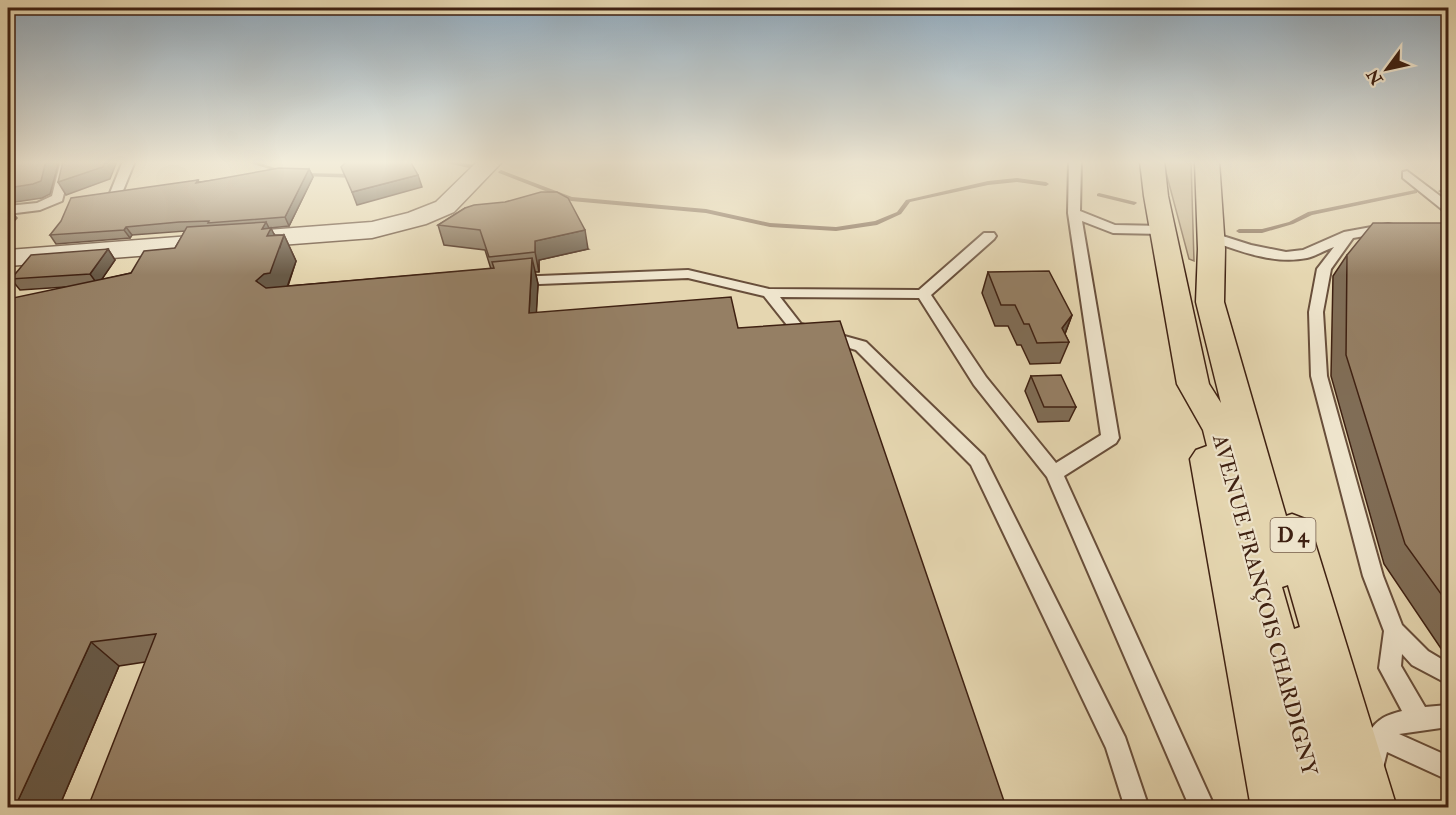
<svg xmlns="http://www.w3.org/2000/svg" width="1456" height="815" font-family="'IM FELL Double Pica',serif">
<rect width="100%" height="100%" fill="#e5d6b0"/>
<filter id="stains"><feTurbulence type="fractalNoise" baseFrequency=".00333" numOctaves="4"/><feColorMatrix values="0 0 0 0 .2 0 0 0 0 .09 0 0 0 0 .02 0 0 0 .5 -.17"/></filter>
<radialGradient id="worn" r=".72"><stop offset=".6" stop-color="#630" stop-opacity="0"/><stop offset="1" stop-color="#630" stop-opacity=".3"/></radialGradient>
<path fill="#c9b795" stroke="#846c54" stroke-width="1.5" d="M1163,161H1191L1194,261L1189,259Z"/>
<g fill="none" stroke-linecap="round" stroke-linejoin="round">
<g fill="#816850" fill-rule="evenodd">
<path d="M244,161H254L287,172L282,173Z"/>
<path d="M438,161H453L474,165L477,167L474,169Z"/>
<path d="M501,170L572,197L706,209L770,223L836,227L875,221L897,212L906,200L988,181L1017,178L1046,182L1049,184L1046,186L1017,182L988,185L910,202L901,214L877,225L836,231L770,227L706,213L571,201L499,173L498,172Z"/>
<path d="M303,173L356,174L359,176L356,178L301,176L300,175Z"/>
<path d="M1441,189L1448,190V194L1439,192L1438,191Z"/>
<path d="M1415,190L1417,191V193L1312,215L1293,224L1262,233H1239L1236,231L1239,229H1262L1289,222L1308,212Z"/>
<path d="M1099,193L1136,202L1137,203L1134,205L1097,196V194Z"/>
</g>
<defs>
<g id="service">
<path d="M57,161L72,162L62,201L40,210L8,214V206L37,203L52,196L60,164Z"/>
<path d="M123,161H135L122,193L120,196H112L110,193Z"/>
<path d="M1069,161H1081L1080,211L1115,225L1163,226L1169,230L1163,234L1113,233L1082,221L1119,438L1116,443L1064,476L1215,808H1190L1047,477L974,385L919,298L780,297L801,324L866,342L984,456L1125,737L1149,808H1125L1106,748L971,465L856,350L791,330L764,296L688,278L515,285L508,281L515,277L688,270L769,289L919,290L984,233H994L996,236L994,239L931,295L986,377L1056,463L1101,435L1068,213Z"/>
<path d="M1407,171L1448,202V212L1444,211L1403,178V172Z"/>
<path d="M1388,224L1393,225L1394,228L1393,231L1353,238L1331,269L1323,312L1327,376L1383,576L1402,625L1428,651L1448,663V684L1412,665L1402,654L1401,666L1425,707L1448,705V727L1399,734L1448,756V780L1387,752L1381,776L1373,780L1365,776C1358,760 1365,730 1380,720C1386,715 1395,713 1402,711L1379,668L1384,631L1363,576L1311,376L1309,312L1317,269L1334,247C1325,250 1316,256 1307,258C1273,265 1237,250 1205,239L1203,236L1210,232L1251,245L1286,252L1303,250L1344,232Z"/>
</g>
<path id="minor" d="M478,161H503L454,212L426,224L372,238L8,266V250L372,222L408,213L436,202Z"/>
<path id="primary" d="M1140,161H1164L1168,196L1209,384L1221,403L1196,302L1198,249L1195,161H1219L1225,249L1224,302L1286,516L1292,514L1305,519L1311,530L1397,808H1251L1190,459L1196,450L1207,446L1203,430L1177,384L1144,196ZM1288,585L1300,627L1294,629L1282,587Z"/>
</defs>
<use href="#service" stroke="#684e3a" stroke-width="4"/>
<use href="#minor" stroke="#684e3a" stroke-width="3"/>
<use href="#primary" stroke="#3f2112" stroke-width="3"/>
<use href="#service" fill="#eee4cc" fill-rule="evenodd"/>
<use href="#minor" fill="#eee4cc" fill-rule="evenodd"/>
<use href="#primary" fill="#e5d6b0" fill-rule="evenodd"/>
</g>
<g fill="#806d56" stroke="#3f2112" stroke-width="1.5">
<path d="M309,169L313,177L289,226L269,228L275,235H284L296,261L288,286L491,269L485,250L444,245L438,225L465,208L588,249L539,260V272H535L538,284L536,312L145,662L119,666L59,807L65,287L20,290L11,279L108,249L115,260L101,280L131,273L175,248L185,231L132,235L130,238L56,244L50,235L198,180L199,182Z"/>
<path d="M1449,223V650H1442L1384,564L1331,376L1333,276L1347,255Z"/>
<path d="M988,272L1072,315L1065,334L1069,342L1060,363L1030,364L1021,345H1017L1008,326H995L982,293Z"/>
<path d="M1031,376L1076,407L1069,421L1038,422L1025,391Z"/>
</g>
<g fill="#685946" stroke="#3f2112" stroke-width="1.5">
<path d="M46,161H55L58,165L50,194L42,198L9,203L8,201V188Z"/>
<path d="M105,161H117L110,179L66,195L58,182Z"/>
<path d="M309,169L313,177L289,226L285,217Z"/>
<path d="M418,175L422,187L357,205L352,192Z"/>
<path d="M11,211L17,218L8,228V215Z"/>
<path d="M266,222L270,230L271,228L280,247L284,235L296,261L283,299L278,300L256,281L262,229Z"/>
<path d="M126,227L132,235L130,238L124,230Z"/>
<path d="M585,230L588,249L539,260V272L535,252V241Z"/>
<path d="M108,249L115,260L98,285L90,274Z"/>
<path d="M532,258L538,284L535,339L529,313Z"/>
<path d="M1072,315L1064,336L1062,328Z"/>
<path d="M91,642L119,666L59,807H15Z"/>
</g>
<g fill="#957f64" stroke="#3f2112" stroke-width="1.5">
<path d="M15,161H46L41,181L33,184L8,188V174Z"/>
<path d="M63,161H105L103,167L58,182Z"/>
<path d="M347,161H410L418,175L352,192L341,167Z"/>
<path d="M279,168L309,169L285,217L208,223L209,221L179,222L126,227L124,230L50,235L61,221L71,198L198,180L196,183Z"/>
<path d="M541,192H557L568,198L585,230L535,241V252L489,257L480,230L438,225L465,208L474,205L505,202Z"/>
<path d="M266,222L262,229L271,228L267,236L284,235L270,273L264,274L256,281L266,288L494,268L492,262L532,258L529,313L731,297L738,328L840,321L1006,807H88L156,634L91,642L15,807H8V299L131,273L144,251L175,248L187,227Z"/>
<path d="M1373,223H1449V605L1405,544L1346,355L1347,255Z"/>
<path d="M108,249L90,274L11,279L31,255Z"/>
<path d="M1049,271L1072,315L1062,328L1069,342L1037,343L1029,324H1024L1015,305H1001L988,272Z"/>
<path d="M1061,375L1076,407H1044L1031,376Z"/>
</g>
<linearGradient id="sky" x2="0" y2="1"><stop stop-color="#90a9bc"/><stop offset="0.59" stop-color="#f3eddb"/><stop offset="1" stop-color="#f3eddb" stop-opacity="0"/></linearGradient>
<rect width="1456" height="275" fill="url(#sky)"/>
<g text-anchor="middle" stroke-width="4.5" stroke-linejoin="round" paint-order="stroke">
<rect fill="#eee4cc" stroke="#745c4a" stroke-width="1.5" x="1270.5" y="518" width="45" height="34" rx="4.5"/>
<g font-size="20" font-weight="bold" fill="#3f2112">
<text x="1293" y="542">D 4</text>
</g>
<g font-size="21" fill="#3f2112" stroke="#eee4cc">
<text transform="translate(1265 605) rotate(75)" y="7">AVENUE FRANÇOIS CHARDIGNY</text>
</g>
</g>
<rect width="1456" height="815" fill="none" stroke="#e5d6b0" stroke-width="30"/>
<rect x="9" y="9" width="1438" height="797" fill="none" stroke="#3f2112" stroke-width="3"/>
<rect x="15" y="15" width="1426" height="785" fill="none" stroke="#3f2112" stroke-width="1.5"/>
<g transform="translate(1387 69) rotate(237)" stroke="#eee4cc" stroke-width="4.5" paint-order="stroke">
<path d="M0-4.5L10 22L0 15L-10 22Z" fill="#3f2112"/>
<text y="-9" font-size="16" font-weight="bold" text-anchor="middle" fill="#3f2112">N</text>
</g>
<rect width="100%" height="100%" filter="url(#stains)"/>
<rect width="100%" height="100%" fill="url(#worn)"/>
</svg>
